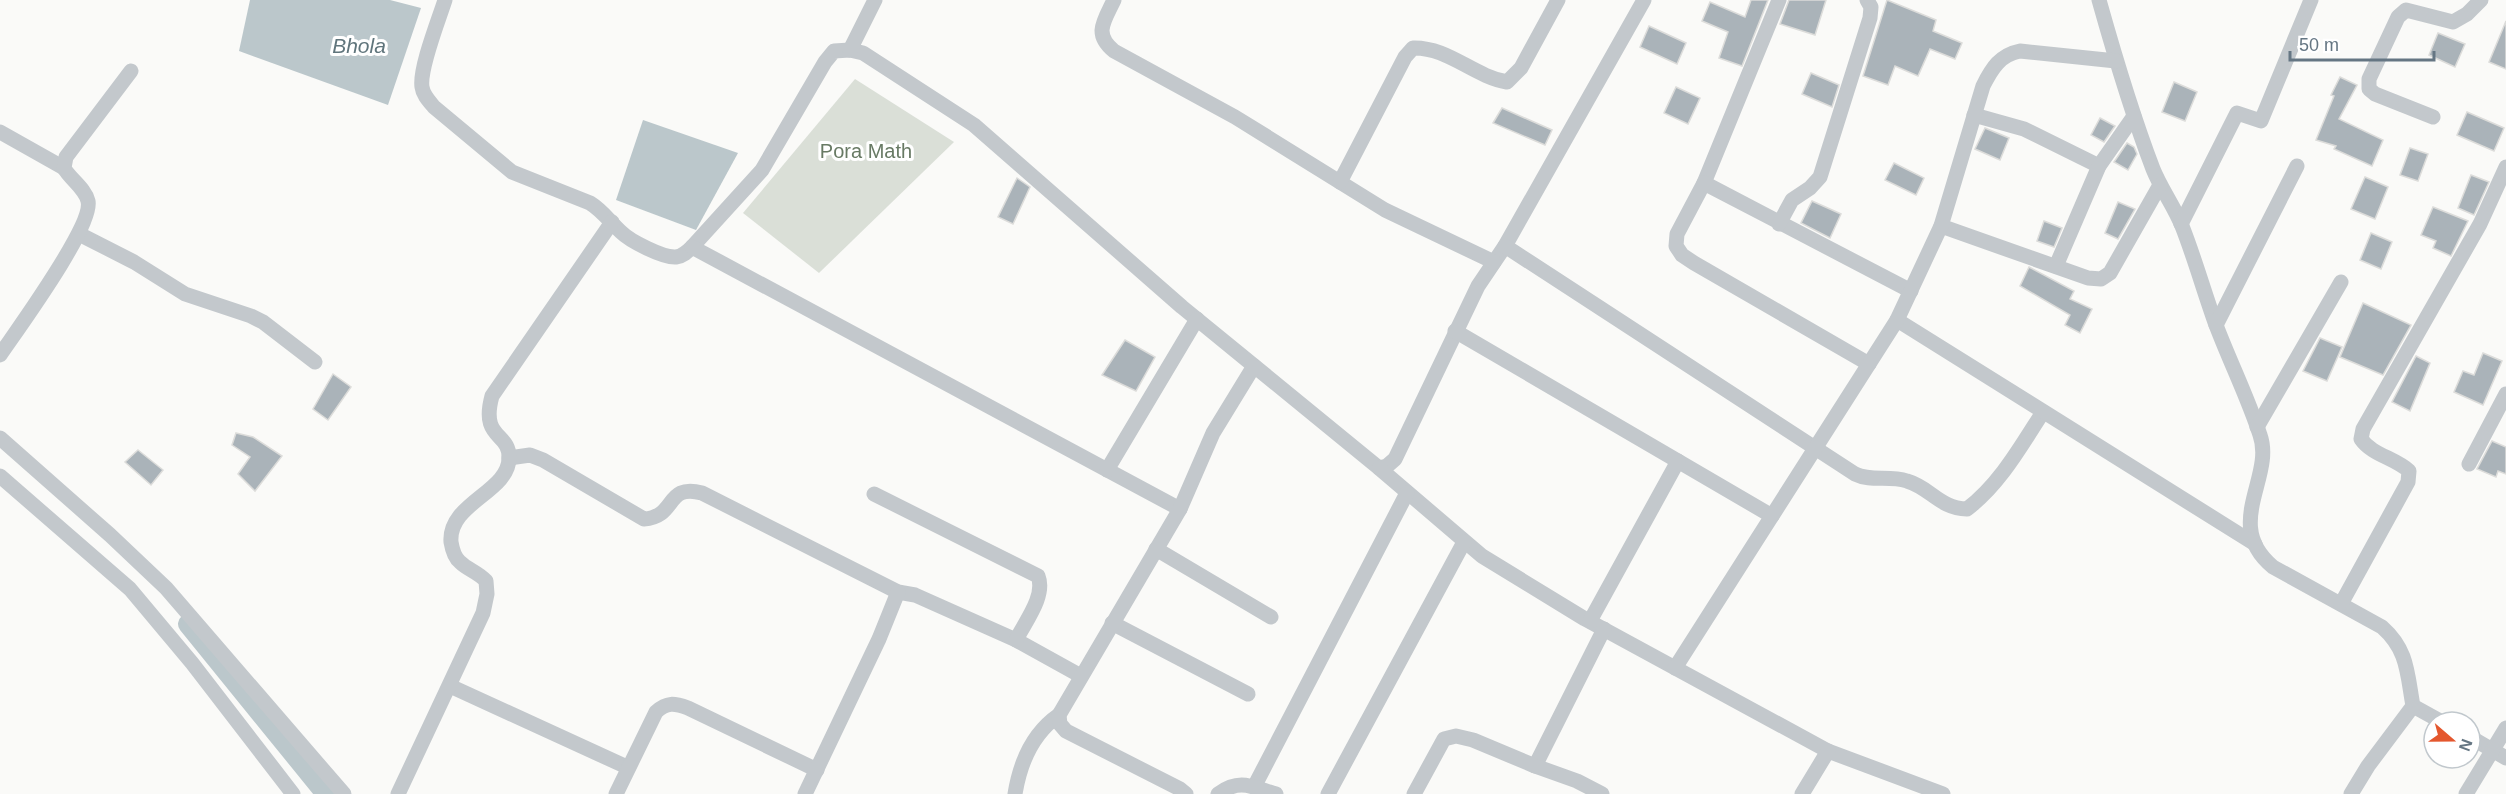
<svg xmlns="http://www.w3.org/2000/svg" width="2506" height="794" font-family="Arial,sans-serif">
<rect width="100%" height="100%" fill="#fafaf8"/>
<path fill="#dadfd7" d="M855,79L954,142L819,273L743,213Z"/>
<g fill="#bbc7cb">
<path d="M250,0H390L421,8L388,105L239,51Z"/>
<path d="M643,120L738,153L696,230L616,200Z"/>
</g>
<g fill="none" stroke-linecap="round" stroke-linejoin="round">
<path stroke="#bbc7cb" stroke-width="20" d="M188,624L326,794"/>
</g>
<g fill="#aab3b9" stroke="#dcdcda" stroke-width="1.5">
<path d="M1751,0H1768L1742,66L1719,58L1728,32L1702,21L1710,2L1745,17Z"/>
<path d="M1789,0H1826L1815,35L1780,24Z"/>
<path d="M1887,0L1936,20L1933,31L1962,43L1955,59L1930,49L1918,76L1895,66L1888,85L1863,76Z"/>
<path d="M2506,21V69L2489,62Z"/>
<path d="M1649,26L1686,43L1677,64L1640,47Z"/>
<path d="M2438,33L2465,44L2455,67L2429,55Z"/>
<path d="M1811,73L1839,85L1832,107L1802,94Z"/>
<path d="M2340,77L2357,85L2339,119L2383,140L2372,166L2334,149L2336,146L2316,140L2334,96L2331,95Z"/>
<path d="M2174,82L2197,92L2185,121L2162,112Z"/>
<path d="M1676,87L1700,98L1688,124L1664,113Z"/>
<path d="M1502,108L1552,130L1545,145L1493,123Z"/>
<path d="M2467,112L2504,128L2494,151L2457,135Z"/>
<path d="M2100,118L2115,126L2104,142L2091,135Z"/>
<path d="M1985,128L2009,138L2000,160L1975,149Z"/>
<path d="M2127,143L2134,147L2137,154L2128,170L2114,162Z"/>
<path d="M2410,148L2428,154L2418,181L2400,175Z"/>
<path d="M1894,163L1924,178L1916,195L1885,180Z"/>
<path d="M2471,175L2489,182L2474,215L2458,208Z"/>
<path d="M2365,177L2388,187L2375,219L2351,209Z"/>
<path d="M1017,178L1030,187L1013,224L998,217Z"/>
<path d="M1812,201L1841,214L1830,238L1801,223Z"/>
<path d="M2118,202L2135,209L2118,239L2105,233Z"/>
<path d="M2433,207L2468,221L2451,256L2433,248L2436,241L2421,235Z"/>
<path d="M2044,221L2062,228L2054,247L2037,241Z"/>
<path d="M2371,233L2392,242L2381,269L2360,260Z"/>
<path d="M2029,267L2074,291L2070,299L2092,309L2080,333L2065,325L2070,315L2020,286Z"/>
<path d="M2363,303L2411,325L2383,375L2340,357Z"/>
<path d="M2320,338L2342,347L2327,381L2303,371Z"/>
<path d="M1125,340L1155,357L1136,391L1102,375Z"/>
<path d="M2483,353L2502,361L2483,405L2454,392L2463,371L2474,375Z"/>
<path d="M2416,356L2430,363L2410,411L2392,402Z"/>
<path d="M333,374L351,387L328,420L313,409Z"/>
<path d="M236,433L253,437L282,456L255,491L238,474L250,457L232,445Z"/>
<path d="M2492,441L2506,447V474L2498,471L2496,477L2477,469Z"/>
<path d="M138,450L163,470L151,485L125,462Z"/>
</g>
<g fill="none" stroke-linecap="round" stroke-linejoin="round">
<g stroke="#c3c8cc" stroke-width="15">
<path d="M445,0C439,19 419,69 422,87C423,95 429,101 434,107L512,172L590,203C603,211 610,222 621,232C630,241 663,258 676,257C683,256 687,252 692,247L762,170L825,62L834,51L850,50L863,53L974,125L1182,307L1379,468L1387,466L1395,459L1478,286L1505,246L1644,0"/>
<path d="M1114,0C1104,21 1093,34 1114,51L1235,117L1385,210L1494,262"/>
<path d="M1779,0L1704,183L1677,234L1676,246L1682,255L1694,263L1869,364"/>
<path d="M2099,0C2115,57 2132,114 2153,169C2161,189 2174,206 2182,226C2195,259 2204,292 2216,325C2230,362 2248,398 2260,435C2275,477 2222,525 2273,567L2382,627C2408,650 2407,673 2413,706L2442,722"/>
<path d="M850,50L875,0"/>
<path d="M1974,115L2024,129L2099,166"/>
<path d="M2433,117L2375,94L2369,89V79L2398,17L2406,10L2453,22L2467,14L2481,0"/>
<path d="M0,132L64,168"/>
<path d="M1340,182L1405,57L1413,48C1448,47 1473,76 1507,82L1521,68L1558,0"/>
<path d="M1704,183L1911,291"/>
<path d="M1779,224L1792,200L1810,188L1820,177L1870,18L1871,7L1867,0"/>
<path d="M2181,224L2237,113L2261,121L2311,0"/>
<path d="M1941,226L2088,278L2101,279L2110,273L2160,185"/>
<path d="M79,234L134,262L185,294L251,316L263,322L315,362"/>
<path d="M1505,246L1855,474C1871,482 1889,475 1907,481C1931,488 1939,508 1967,509C2000,484 2021,446 2043,412"/>
<path d="M692,247L1180,509"/>
<path d="M2056,266L2099,166L2134,116"/>
<path d="M1897,320L2255,544"/>
<path d="M2216,325L2297,166"/>
<path d="M1455,331L1772,516"/>
<path d="M0,355C17,330 94,225 88,201C85,188 70,179 64,168L66,157L131,71"/>
<path d="M2257,427L2341,282"/>
<path d="M0,438L110,535L166,588L344,794"/>
<path d="M509,458L530,455L543,460L644,519C677,517 665,483 702,493L898,592L915,595L1016,640L1081,676"/>
<path d="M2469,464L2506,394"/>
<path d="M1379,468L1482,556L1585,619L1828,751L1943,794"/>
<path d="M1107,470L1197,319"/>
<path d="M0,476L130,589L192,663L293,794"/>
<path d="M874,494L1038,576C1046,596 1025,622 1016,640"/>
<path d="M1156,549L1271,617"/>
<path d="M2341,604L2408,482L2409,471C2395,458 2372,455 2361,439L2363,429L2480,224L2506,167"/>
<path d="M1590,621L1678,461"/>
<path d="M1112,623L1248,694"/>
<path d="M1675,668L1897,320L1941,226L1983,86C1992,68 2000,55 2020,51L2116,61"/>
<path d="M450,686L627,767"/>
<path d="M2470,737L2506,758"/>
<path d="M1535,766L1604,629"/>
<path d="M1254,787L1407,493"/>
<path d="M398,794L483,613L487,594L486,581C478,572 468,570 460,562C455,558 452,548 451,542C448,503 509,492 509,458C510,432 480,440 492,396L612,222"/>
<path d="M616,794L656,712C667,702 674,703 688,708L817,770"/>
<path d="M805,794L879,639L898,592"/>
<path d="M1015,794C1020,763 1033,733 1059,715"/>
<path d="M1186,794L1180,789L1066,731L1060,724L1059,715L1180,509L1213,433L1254,366"/>
<path d="M1218,794C1240,778 1252,787 1276,794"/>
<path d="M1328,794L1464,542"/>
<path d="M1414,794L1444,739L1456,736L1473,740L1535,766L1577,781L1602,794"/>
<path d="M1802,794L1828,751"/>
<path d="M2351,794L2368,766L2413,706"/>
<path d="M2466,794L2506,728"/>
</g>
</g>
<g text-anchor="middle" stroke-width="6" stroke-linejoin="round" paint-order="stroke">
<g font-size="20" fill="#687a64" stroke="#fff">
<text x="866" y="158">Pora Math</text>
</g>
<g font-size="21" font-style="italic" fill="#60757c" stroke="#fff">
<text x="359" y="53">Bhola</text>
</g>
</g>
<g transform="translate(2452 740) rotate(110)"><circle r="28" fill="#ffffff" stroke="#c1c8cd" stroke-width="1.5"/>
<path d="M0-4.5L10 22L0 15L-10 22Z" fill="#e4572e"/>
<text y="-9" font-size="16" font-weight="bold" text-anchor="middle" fill="#657683">N</text>
</g>
<path d="M2290 51v9h144v-9" fill="none" stroke="#657683" stroke-width="3"/>
<text x="2299" y="51" font-size="18" fill="#657683" stroke="#ffffff" stroke-width="4.5" paint-order="stroke">50 m</text>
</svg>
